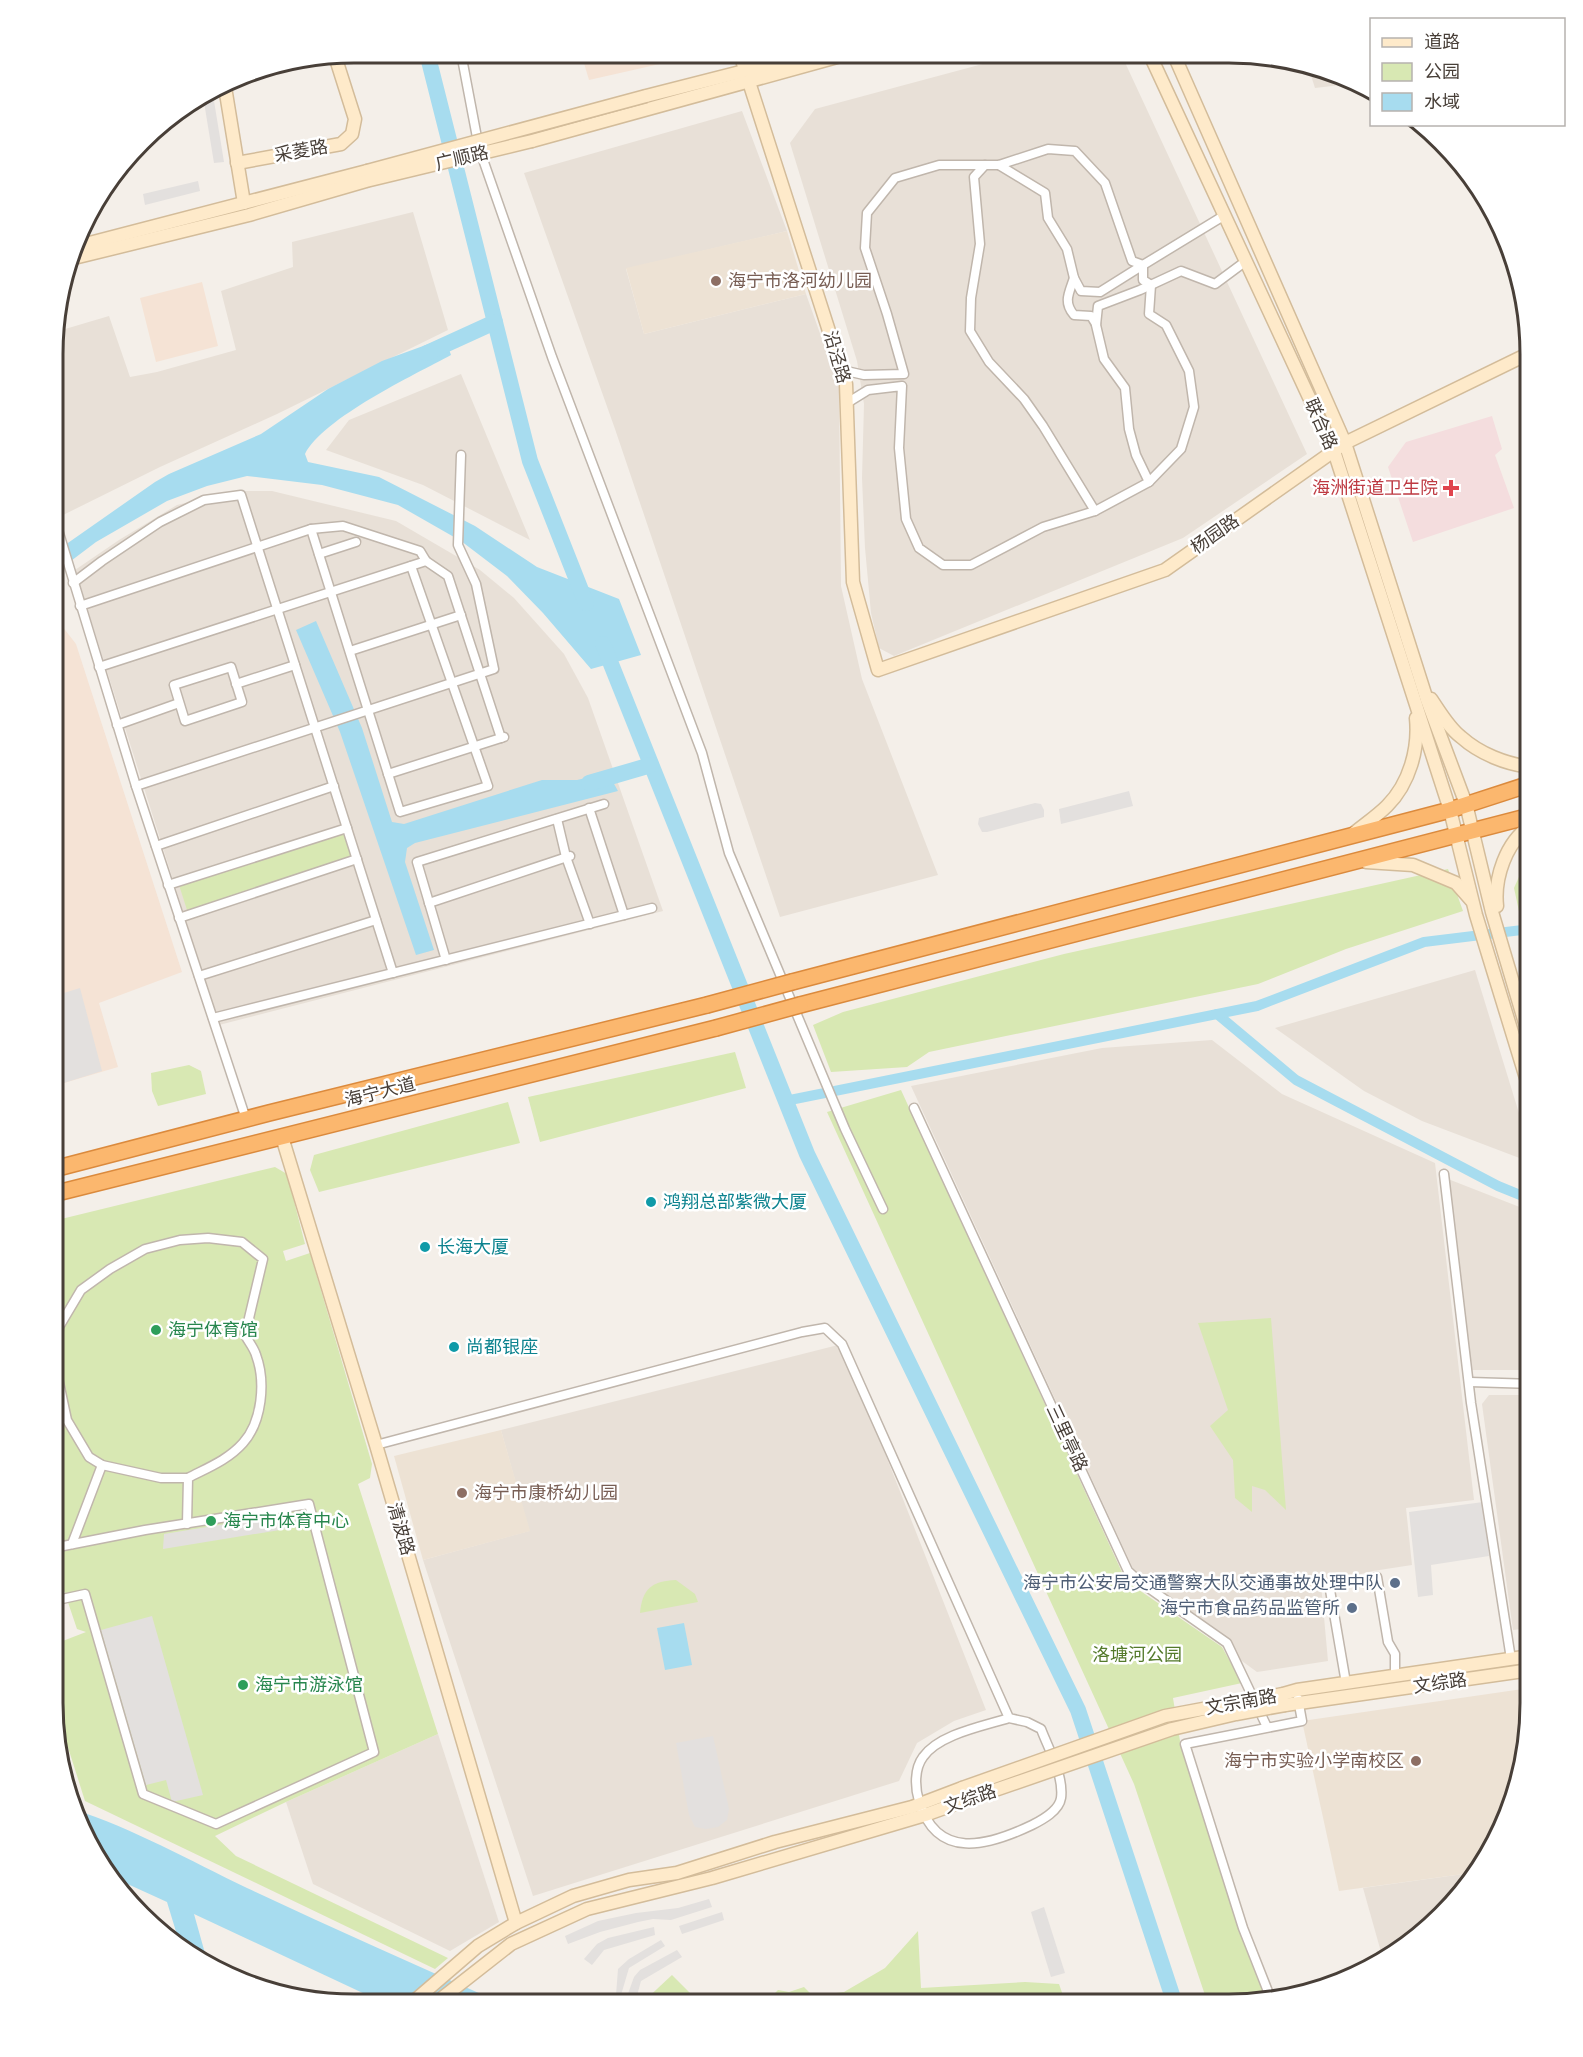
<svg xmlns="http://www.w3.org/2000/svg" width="1583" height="2057" font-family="'Public Sans','Noto Sans SC',sans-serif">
<rect width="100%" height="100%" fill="#f4efe9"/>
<g fill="#e8e0d7">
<path d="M1020,54L1122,56L1307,454L1183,538L894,656L879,648L871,613L865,548L862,478L864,404L857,361L790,143L815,109Z"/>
<path d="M1308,66L1344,75L1358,83L1315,88Z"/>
<path d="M742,111L787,231L626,269L644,334L806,294L839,387L841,586L862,679L938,875L780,917L615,429L524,173Z"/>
<path d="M413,212L448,330L277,414L160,467L55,519V332L109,316L130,377L157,372L236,350L221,291L293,267L292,242Z"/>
<path d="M461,374L530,540L423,485L326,450L349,420Z"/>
<path d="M234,491H272L396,521L480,570L514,598L564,654L588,698L663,911L219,1025L75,570L119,540L177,505Z"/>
<path d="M1475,970L1530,1149V1162L1422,1121L1364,1091L1275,1028Z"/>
<path d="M1212,1040L1282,1094L1435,1163L1474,1500L1406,1508L1412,1565L1373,1571L1321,1584L1328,1661L1257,1672L1142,1588L911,1086L1102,1048Z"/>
<path d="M1448,1179L1530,1211V1370H1471Z"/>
<path d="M842,1344L986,1710L954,1721L917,1743L899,1781L533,1896L423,1560L529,1531L501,1430Z"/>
<path d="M1489,1395H1530V1628L1513,1630L1482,1404Z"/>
<path d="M438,1734L499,1922L450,1951L313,1884L286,1802Z"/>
<path d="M1478,1872L1428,1929L1383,1959L1363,1888Z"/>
</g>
<g fill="#f5e3d5">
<path d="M581,53L704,54L589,80Z"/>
<path d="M202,282L218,346L156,362L140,298Z"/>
<path d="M55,617L76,644L182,972L99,1003L118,1067L54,1086Z"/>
</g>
<g fill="#ede2d4">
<path d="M787,231L806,294L644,334L626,268Z"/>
<path d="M501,1430L530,1531L423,1560L394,1456Z"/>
<path d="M1530,1688V1723L1514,1800L1478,1872L1339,1891L1302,1721Z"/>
</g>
<path fill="#f4ddde" d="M1492,416L1502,449L1495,455L1514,508L1413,542L1388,467L1406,442Z"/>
<g fill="#d8e8b3">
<path d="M344,832L351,857L187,910L179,885Z"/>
<path d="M1530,852V915L1520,916L1514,888Z"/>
<path d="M1448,869L1463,911L1346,949L1258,984L929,1052L907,1067L831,1072L813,1025L843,1012L1064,954Z"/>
<path d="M735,1052L746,1088L540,1142L528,1097Z"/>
<path d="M189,1065L201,1071L206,1094L158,1106L152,1091L151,1073Z"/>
<path d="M901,1090L1126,1581L1222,1647L1242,1683L1173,1698L1181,1747L1267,2000L1229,2004H1208L1134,1784L827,1112Z"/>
<path d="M508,1102L520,1143L319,1192L310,1170L314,1155Z"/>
<path d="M275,1167L287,1174L305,1244L283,1251L286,1261L310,1253L372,1464L370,1478L358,1484L438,1734L286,1802L215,1836L236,1856L448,1958L435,1969L85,1801L53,1700V1637L55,1644L86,1632L77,1629L53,1558V1221Z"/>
<path d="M1271,1318L1286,1510L1265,1490L1252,1486V1512L1235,1498L1233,1460L1210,1426L1228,1410L1198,1323Z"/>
<path d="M676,1580L695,1594L698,1602L640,1613C642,1588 653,1581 676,1580Z"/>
<path d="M918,1931L921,1988L1025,1982L1059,1984L1066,2004L765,2003L778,1990L789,1992L804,1987L813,1996L844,1992L885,1968Z"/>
<path d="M672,1975L700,2003H642Z"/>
</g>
<g fill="#e3e0de">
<path d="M214,101L224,162L214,163L204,102Z"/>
<path d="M198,181L200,191L145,205L143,194Z"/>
<path d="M1129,791L1133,806L1061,824L1059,809Z"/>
<path d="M1035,803L1041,804L1044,810V817L987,832H982L978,824L979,818Z"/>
<path d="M80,988L102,1071L54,1086V1043L58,1042L54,1028V996Z"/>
<path d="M1483,1502L1489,1556L1431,1565L1433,1595L1418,1597L1409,1512Z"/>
<path d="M305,1511L304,1526L163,1549L164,1534Z"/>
<path d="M152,1616L203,1795L172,1802L166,1780L146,1785L101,1630Z"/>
<path d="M713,1736L729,1809L727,1820L718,1827L706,1829L695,1827L689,1815L676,1743Z"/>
<path d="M709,1899L712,1907L671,1920L653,1919L638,1922L600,1932L568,1944L565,1936L598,1921L636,1913L678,1908Z"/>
<path d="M1044,1907L1065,1973L1051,1977L1031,1912Z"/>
<path d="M722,1912L724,1920L682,1934L679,1926Z"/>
<path d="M654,1927L655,1935L604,1950L592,1965L584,1959L597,1944L608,1938Z"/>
<path d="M661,1940L665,1946L629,1968L621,1995H616L618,1969L629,1959Z"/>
<path d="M677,1950L682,1957L641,1981L635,2003L625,2002L634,1977L640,1970Z"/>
</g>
<g fill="#a7dcef">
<path d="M445,338L451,355C414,375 323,418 305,454L308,462L379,477L475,526L537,567L619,599L641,655L591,669L543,613L507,576L461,541L398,505L322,485L247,476L207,486L167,501L96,542L55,573V552L155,482L169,474L261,434L328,389L382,361Z"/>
<path d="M316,621L362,728L392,822L404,824L542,780H577L608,773L618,791L415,843L407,848L405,862L434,950L416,955L340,732L296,630Z"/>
<path d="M684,1623L692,1665L665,1670L657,1628Z"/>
<path d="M73,1809C134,1829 189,1860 247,1888C330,1927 415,1965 499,2002H382L194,1914L208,1964L186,1953L181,1948L167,1902L110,1876L84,1836Z"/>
</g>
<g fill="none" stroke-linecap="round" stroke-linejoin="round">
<g stroke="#a7dcef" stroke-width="10">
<path d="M1217,1014L1296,1080L1498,1186L1530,1199"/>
<path d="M785,1101L1257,1006L1424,942L1530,929"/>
</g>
<g stroke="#a7dcef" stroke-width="16">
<path d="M427,53L530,461L586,603"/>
<path d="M427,353L495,322"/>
<path d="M603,644L807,1154L1078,1710L1175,2004"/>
<path d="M589,783L651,765"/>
</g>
<defs>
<g id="street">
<path d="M461,53L479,148L552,357L702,753L729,853L845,1129L883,1209"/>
<path d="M999,165L1045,193L1048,218L1067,249L1074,278L1081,291L1100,292L1143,265"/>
<path d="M1143,265V280L1151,285L1149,314L1166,325L1189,371L1194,407L1181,449L1149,482"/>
<path d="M1074,278C1069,293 1063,302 1074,315L1091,316L1096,324"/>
<path d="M842,370L864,375L904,374L887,314L865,248L867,213L895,178L939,165H985"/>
<path d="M847,403L868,390L902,386L899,448L906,519L919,548L943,565H971L1043,527L1095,511L1149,482L1136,455L1129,429L1125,388L1104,359L1096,325L1098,306L1140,290L1181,271L1215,284L1246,261"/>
<path d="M1095,511L1043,426L1024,399L989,362L970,331L971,298L980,244L974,177L985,165H999L1048,149L1075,151L1105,183L1132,261L1143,265L1225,215"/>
<path d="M55,520L136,786L246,1119"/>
<path d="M311,529L400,812L488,786L411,566"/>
<path d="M319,554L356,542"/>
<path d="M73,583L102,561L160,522L204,500L241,495L393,973"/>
<path d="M80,606L311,529L343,526L420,551L426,561L448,576L501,738"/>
<path d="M350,651L461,615"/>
<path d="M99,667L426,561"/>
<path d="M231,667L242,702L185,721L174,685Z"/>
<path d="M236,684L295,665"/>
<path d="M117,725L179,703"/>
<path d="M388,774L504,737"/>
<path d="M136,786L494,669L476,584L458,545L461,455"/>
<path d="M589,808L624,915"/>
<path d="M557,819L566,857L590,924"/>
<path d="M156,846L334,786"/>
<path d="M168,885L347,828"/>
<path d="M429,903L570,856"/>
<path d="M179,918L357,859"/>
<path d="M446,960L417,862L604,804"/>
<path d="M199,976L376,920"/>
<path d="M213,1018L652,908"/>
<path d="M914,1108L1128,1571L1140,1582L1227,1643L1267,1727"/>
<path d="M1444,1174L1471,1403L1511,1659"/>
<path d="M1470,1382L1530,1384"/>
<path d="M376,1445L802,1332L825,1328L842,1344L1009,1718L1027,1722L1041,1729C1049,1750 1064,1776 1061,1798C1059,1811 1042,1820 1032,1825C988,1846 937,1861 919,1801C915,1788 914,1769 923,1757C939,1734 984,1726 1009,1718"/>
<path d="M102,1465L161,1478H188"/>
<path d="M72,1544L102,1465L89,1457L67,1420L55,1364L59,1327L81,1290L110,1269L145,1249L180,1240L208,1238L242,1242L263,1259L245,1335C248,1341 254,1348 256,1355C266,1382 262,1422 243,1443C228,1460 207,1468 188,1478L187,1524"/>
<path d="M1377,1577L1388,1642L1395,1654V1676"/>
<path d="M1330,1590L1346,1683"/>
<path d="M53,1601L85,1594L143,1794L216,1824L374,1752L309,1504L145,1530L53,1548"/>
<path d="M1271,1999L1243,1928L1185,1744L1302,1721L1298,1699"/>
</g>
<g id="secondary">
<path d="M740,54L846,384L853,582L878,670L1165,570L1345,443L1530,353"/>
<path d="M1150,55L1334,451L1450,810L1476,915L1530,1091"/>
<path d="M1174,55L1345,443L1427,700L1466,804L1492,912L1530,1040"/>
<path d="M225,87L244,203"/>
<path d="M646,96L811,54"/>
<path d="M532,141L848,54"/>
<path d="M237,163L341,144L352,134L355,119L335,56"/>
<path d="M78,246L367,171"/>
<path d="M74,258L249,215L366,181"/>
<path d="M1431,699C1440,712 1449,728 1461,737C1480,754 1506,764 1530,767"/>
<path d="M1354,833C1365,824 1377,816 1387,806C1410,783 1419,748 1416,718"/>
<path d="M1366,862L1413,865L1456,883L1471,900"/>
<path d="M1497,906C1494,878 1506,842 1530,826"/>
<path d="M282,1137L376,1445L516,1923"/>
<path d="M1283,1694L1297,1690L1530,1656"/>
<path d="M1285,1705L1530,1670"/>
<path d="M413,2002L478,1946L516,1923L573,1896L629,1880L677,1873L775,1842L912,1807L962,1788"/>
<path d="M437,2002L511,1944L587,1909L712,1878L925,1815L969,1799"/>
</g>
<g id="highway">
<path d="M792,982L1450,810L1530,784"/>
<path d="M800,1005L1530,816"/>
<path d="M54,1169L269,1113L707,1005"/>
<path d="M53,1194L716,1028"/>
</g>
</defs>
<use href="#street" stroke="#c0b6ac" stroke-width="11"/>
<use href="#secondary" stroke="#d3bc9a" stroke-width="15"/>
<use href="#highway" stroke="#db8a3d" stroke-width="18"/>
<use href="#street" stroke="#fff" stroke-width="8"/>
<use href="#secondary" stroke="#feeaca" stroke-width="12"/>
<use href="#highway" stroke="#fbb76e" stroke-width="15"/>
<defs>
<g id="secondary-bridge">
<path d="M367,171L646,96"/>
<path d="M366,181L532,141"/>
<path d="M962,1788L1165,1716L1283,1694"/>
<path d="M969,1799L1172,1729L1236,1714L1285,1705"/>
</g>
<g id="highway-bridge">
<path d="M707,1005L792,982"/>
<path d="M716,1028L800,1005"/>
</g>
</defs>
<use href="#secondary-bridge" stroke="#d3bc9a" stroke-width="15" stroke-linecap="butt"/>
<use href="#highway-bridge" stroke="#db8a3d" stroke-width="18" stroke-linecap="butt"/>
<use href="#secondary-bridge" stroke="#feeaca" stroke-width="12"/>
<use href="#highway-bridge" stroke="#fbb76e" stroke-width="15"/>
</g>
<g fill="#8d6e63" stroke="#fff" stroke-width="2">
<circle cx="716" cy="281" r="6"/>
<circle cx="462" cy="1493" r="6"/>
<circle cx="1416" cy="1761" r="6"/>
</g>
<path fill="#e0444e" stroke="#fff" stroke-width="2" d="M1448 479h6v6h6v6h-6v6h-6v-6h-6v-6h6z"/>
<g fill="#0f9aa8" stroke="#fff" stroke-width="2">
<circle cx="651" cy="1202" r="6"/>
<circle cx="425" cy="1247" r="6"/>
<circle cx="454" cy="1347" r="6"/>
</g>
<g fill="#2e9e5b" stroke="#fff" stroke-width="2">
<circle cx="156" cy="1330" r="6"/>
<circle cx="211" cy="1521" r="6"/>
<circle cx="243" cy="1685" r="6"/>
</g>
<g fill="#5c6f8a" stroke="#fff" stroke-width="2">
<circle cx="1395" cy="1583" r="6"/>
<circle cx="1352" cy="1608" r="6"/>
</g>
<g text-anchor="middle" stroke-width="5" stroke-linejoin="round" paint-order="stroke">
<g font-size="18" fill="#483f38" stroke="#fff">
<text transform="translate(301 151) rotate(-10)" y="6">采菱路</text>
<text transform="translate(462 158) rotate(-13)" y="6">广顺路</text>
<text transform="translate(837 357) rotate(74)" y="6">沿泾路</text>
<text transform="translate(1321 424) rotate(66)" y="6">联合路</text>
<text transform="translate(1215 534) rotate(-35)" y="6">杨园路</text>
<text transform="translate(380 1092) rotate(-14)" y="6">海宁大道</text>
<text transform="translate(1067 1438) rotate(65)" y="6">三里亭路</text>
<text transform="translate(401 1529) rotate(74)" y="6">清波路</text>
<text transform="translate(1440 1683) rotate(-8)" y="6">文综路</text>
<text transform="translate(1241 1702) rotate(-10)" y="6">文宗南路</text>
<text transform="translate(970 1799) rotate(-19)" y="6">文综路</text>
</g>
<g font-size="18" fill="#785e54" stroke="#fff" text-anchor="start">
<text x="728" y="287">海宁市洛河幼儿园</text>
<text x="474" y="1499">海宁市康桥幼儿园</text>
<text x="1404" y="1767" text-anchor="end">海宁市实验小学南校区</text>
</g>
<g font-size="18" fill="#be3a42" stroke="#fff" text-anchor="end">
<text x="1438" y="494">海洲街道卫生院</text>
</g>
<g font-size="18" fill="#0d838f" stroke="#fff" text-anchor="start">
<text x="663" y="1208">鸿翔总部紫微大厦</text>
<text x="437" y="1253">长海大厦</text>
<text x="466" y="1353">尚都银座</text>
</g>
<g font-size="18" fill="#27864d" stroke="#fff" text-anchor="start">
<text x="168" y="1336">海宁体育馆</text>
<text x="223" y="1527">海宁市体育中心</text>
<text x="255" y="1691">海宁市游泳馆</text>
</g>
<g font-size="18" fill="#4e5e75" stroke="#fff" text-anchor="end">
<text x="1383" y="1589">海宁市公安局交通警察大队交通事故处理中队</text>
<text x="1340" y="1614">海宁市食品药品监管所</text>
</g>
<g font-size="18" fill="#547a2b" stroke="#fff">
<text x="1137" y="1661">洛塘河公园</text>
</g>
</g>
<path d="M0 0H1583V2057H0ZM354 63H1229A291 291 0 0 1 1520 354V1703A291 291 0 0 1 1229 1994H354A291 291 0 0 1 63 1703V354A291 291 0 0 1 354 63Z" fill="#fff" fill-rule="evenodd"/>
<path fill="none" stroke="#483f38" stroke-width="3" d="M354 63H1229A291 291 0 0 1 1520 354V1703A291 291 0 0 1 1229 1994H354A291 291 0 0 1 63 1703V354A291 291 0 0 1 354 63Z"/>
<rect x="1370" y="18" width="195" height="108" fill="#ffffff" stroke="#b6b2af" stroke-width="1.5"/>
<rect x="1382" y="38" width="30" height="9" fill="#feeaca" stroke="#b6b2af" stroke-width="1.5"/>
<text x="1424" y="48" font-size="18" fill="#483f38">道路</text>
<rect x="1382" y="63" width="30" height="18" fill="#d8e8b3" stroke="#b6b2af" stroke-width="1.5"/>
<text x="1424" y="78" font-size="18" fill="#483f38">公园</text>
<rect x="1382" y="93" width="30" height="18" fill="#a7dcef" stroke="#b6b2af" stroke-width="1.5"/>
<text x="1424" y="108" font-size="18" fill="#483f38">水域</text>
</svg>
